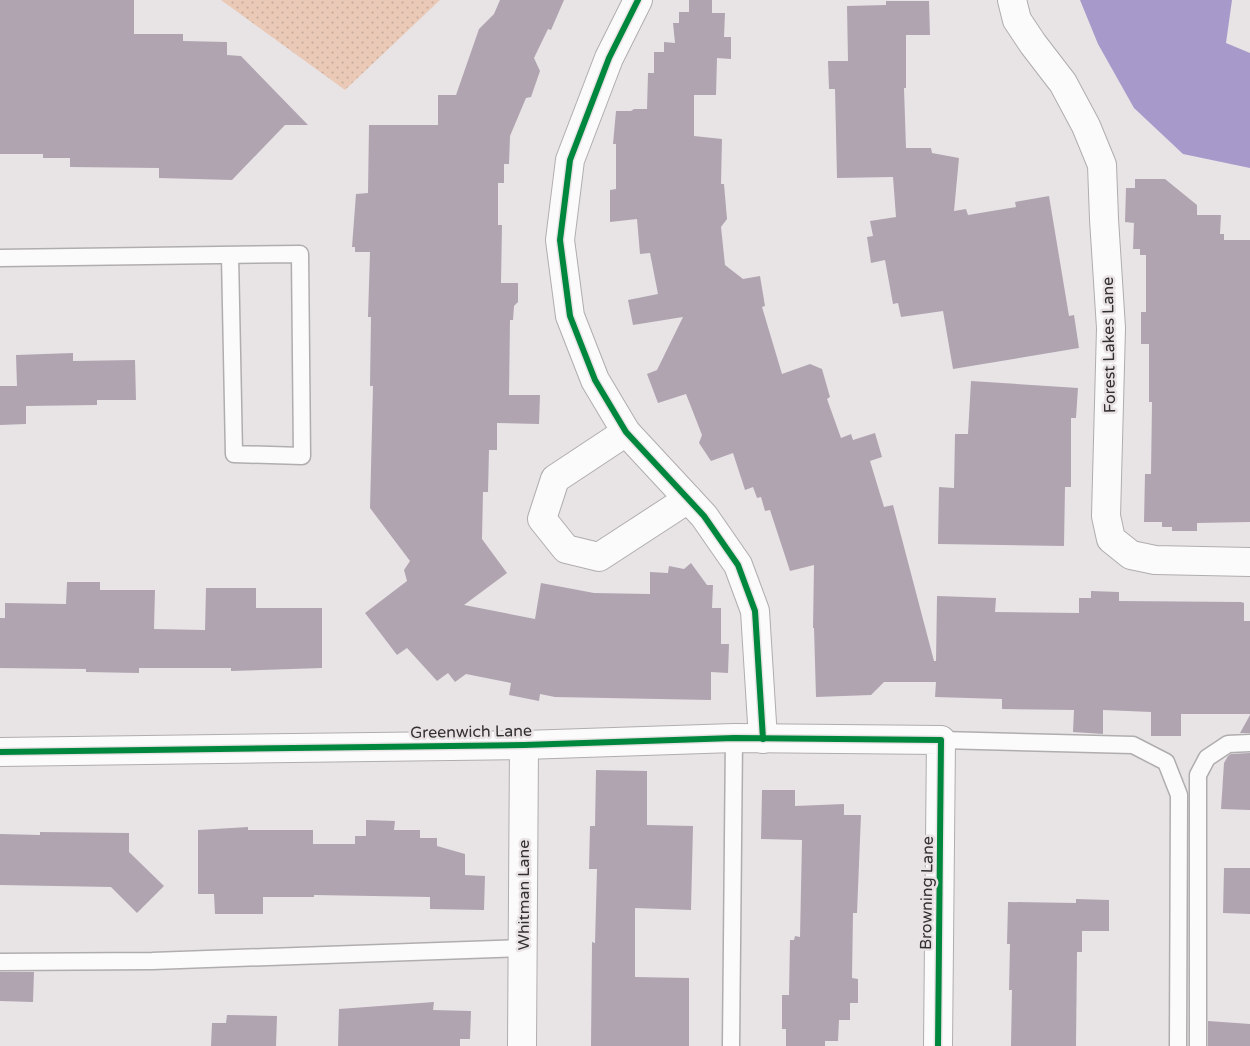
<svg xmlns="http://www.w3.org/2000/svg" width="1250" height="1046" font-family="'Varela Round',sans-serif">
<defs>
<pattern id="green-dots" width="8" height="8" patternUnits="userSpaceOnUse" patternTransform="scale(1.25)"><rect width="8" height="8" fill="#eac9b7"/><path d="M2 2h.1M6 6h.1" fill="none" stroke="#c9ad9e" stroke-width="1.8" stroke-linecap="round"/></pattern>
</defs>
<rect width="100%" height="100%" fill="#e8e4e6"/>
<path fill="url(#green-dots)" d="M221,0H440L345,90Z"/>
<path fill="#a79acb" d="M1080,0H1232L1226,43L1250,53V168L1183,154L1134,108L1098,44Z"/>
<g fill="#b0a4b0">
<path d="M0,0H134V34H183V41L227,42V55L241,56L308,125H285L232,180L159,178V168L70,167V158H43V154H0Z"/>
<path d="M500,0H564L551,30L548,29L534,58L540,71L531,97L526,98L510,136L509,164H504V183H498V225H502L501,283H518V302L514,306L513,320H510L509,395H540L539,424L497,423V450H489L488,492H483L482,539L507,573L464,605L535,619L541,583L594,593L650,594V572L668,573L669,566L684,569L691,563L707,585H713L712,608H721V644H729L728,673L711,672V700L555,697L540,694L539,701L509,695L511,683L466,674L455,682L448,673L437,681L407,648L397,655L365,613L407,581L404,570L410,561L370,508L373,386H370L371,317H368L370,252H355V247H352L356,194L368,193L369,125H438V95H456L479,29L494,14Z"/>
<path d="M689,0H712V13H725L724,37H731V59L717,58L716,95H694V136L722,139L721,184H724L727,219L721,227L725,265L743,279L760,276L765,306L762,307L782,374L810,364L822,369L830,397L827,399L841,438L851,434L853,440L875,433L882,457L870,461L884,507L893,505L934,661H936L937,596L996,598L995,612L1079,613V598H1091V591L1119,592V601L1241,602L1244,603V621H1250V714H1181V736H1151V712L1103,710V734L1073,732L1074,710L1002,709V699L935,697L936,682H884L871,695L816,697L814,628H813L814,565L790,571L770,510L765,511L761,497L757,498L753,487L745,490L733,453L711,461L699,443L702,435L686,394L658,403L647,374L657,370L683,317L633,325L628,300L658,294L650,253L640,254L637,219L610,222V190L616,189V144H613L616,111H631L634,109H647L648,73H654V52H664V42L675,43L673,23H679V12H689Z"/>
<path d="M886,1H929L930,35H906V88H904L906,148H931L932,153L959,158L954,211L966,209L968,215L1016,207L1015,202L1049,196L1069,316L1074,315L1079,348L953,369L943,311L901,317L898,303L893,304L885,260L871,263L867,237L873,236L870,221L896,217L893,177L837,178L835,89H829L828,61H848L847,6L886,5Z"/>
<path d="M1135,179H1165L1197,205V215H1221L1220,234H1224V240H1250V522L1197,523V531H1172V527H1162V522H1144L1145,474H1151L1152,402H1149V344H1141V312H1146V255H1140V249H1133L1134,223L1125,222L1126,188H1135Z"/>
<path d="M73,353V361L135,360L136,400H97V405L26,406V424L0,425V386H17L16,355Z"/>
<path d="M971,381L1078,388L1076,418H1071V487H1065L1064,546L938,544L939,487L954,488L955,434H968Z"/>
<path d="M67,582H100V590H155L154,629L205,630L206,588H256V608H322V668L231,671V668H139V673L86,672V669L0,668V618H5V603L66,604Z"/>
<path d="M1250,715V733H1240Z"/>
<path d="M1250,753V810L1221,809L1224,763L1228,756L1231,754Z"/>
<path d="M596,770L647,771V825L693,826L691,910L635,908V977L689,978V1046H591L592,942L595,943L597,869H589L590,826H595Z"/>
<path d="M762,790H795V806L844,804V815H861L857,913H853L852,978L858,979V1003H850V1020H839L838,1041H825V1046H786V1029H782V995H789L790,940H794L795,936L800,937L802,840L761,839Z"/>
<path d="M366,820L395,821L394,830H420V838H437V846L465,854V875L485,876L484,910L430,909V897L314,895V897H263V914H215L214,894H198V830L248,827V830H313V844H355V836H366Z"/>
<path d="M40,832L129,833V852L164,886L137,913L111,887L0,885V834L40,835Z"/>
<path d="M1224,868H1250V914L1223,913Z"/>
<path d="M1076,899L1109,900V931H1082V952H1077L1076,1046H1011L1012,990H1009L1010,944H1007L1008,902L1076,903Z"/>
<path d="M0,972H34L33,1002L0,1001Z"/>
<path d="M434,1002L433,1010L471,1011L470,1039H460V1046H338L339,1009Z"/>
<path d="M227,1015L277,1016L276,1046H211L212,1023H226Z"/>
<path d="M1208,1021L1250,1024V1046H1208Z"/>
</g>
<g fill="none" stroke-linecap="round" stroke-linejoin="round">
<defs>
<g id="lane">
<path d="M0,258L300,254L302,456L234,454L230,255"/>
<path d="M941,740L1133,745L1166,762L1179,795L1178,1046"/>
<path d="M0,962L152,961L522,948"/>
<path d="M731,1046L734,738"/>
<path d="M1198,1046V775L1207,758L1228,744L1250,743"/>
</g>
<g id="street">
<path d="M638,0L609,58L570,160L560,240L570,316L595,380L626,432L704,516L738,565L755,611L763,739"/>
<path d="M1012,0L1017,20L1033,44L1063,83L1086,126L1102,165L1104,219L1111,328L1106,516L1111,539L1131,555L1155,560L1250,562"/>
<path d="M626,432L555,479L542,519L566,549L599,557L688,499"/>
<path d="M0,752L524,745L734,738L941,740L938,1046"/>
<path d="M522,1046L524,745"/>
</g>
</defs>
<use href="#lane" stroke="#b0adae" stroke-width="19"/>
<use href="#street" stroke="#b0adae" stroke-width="30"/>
<use href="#lane" stroke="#fcfbfb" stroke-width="16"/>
<use href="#street" stroke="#fcfbfb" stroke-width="28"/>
<defs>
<g id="cycleway">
<path d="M638,0L609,58L570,160L560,240L570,316L595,380L626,432L704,516L738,565L755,611L763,739"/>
<path d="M0,752L524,745L734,738L941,740L938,1046"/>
</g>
</defs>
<use href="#cycleway" stroke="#e9e3e5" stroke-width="9"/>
<use href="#cycleway" stroke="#00873e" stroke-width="6"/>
</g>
<g text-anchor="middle" stroke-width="5" stroke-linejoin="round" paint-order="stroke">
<g font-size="16" fill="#333031" stroke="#e9e3e5">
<text transform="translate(1108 345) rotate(-91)" y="6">Forest Lakes Lane</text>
<text transform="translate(471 731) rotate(-1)" y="6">Greenwich Lane</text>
<text transform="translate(926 893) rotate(-89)" y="6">Browning Lane</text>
<text transform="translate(523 895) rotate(-90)" y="6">Whitman Lane</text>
</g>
</g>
</svg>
